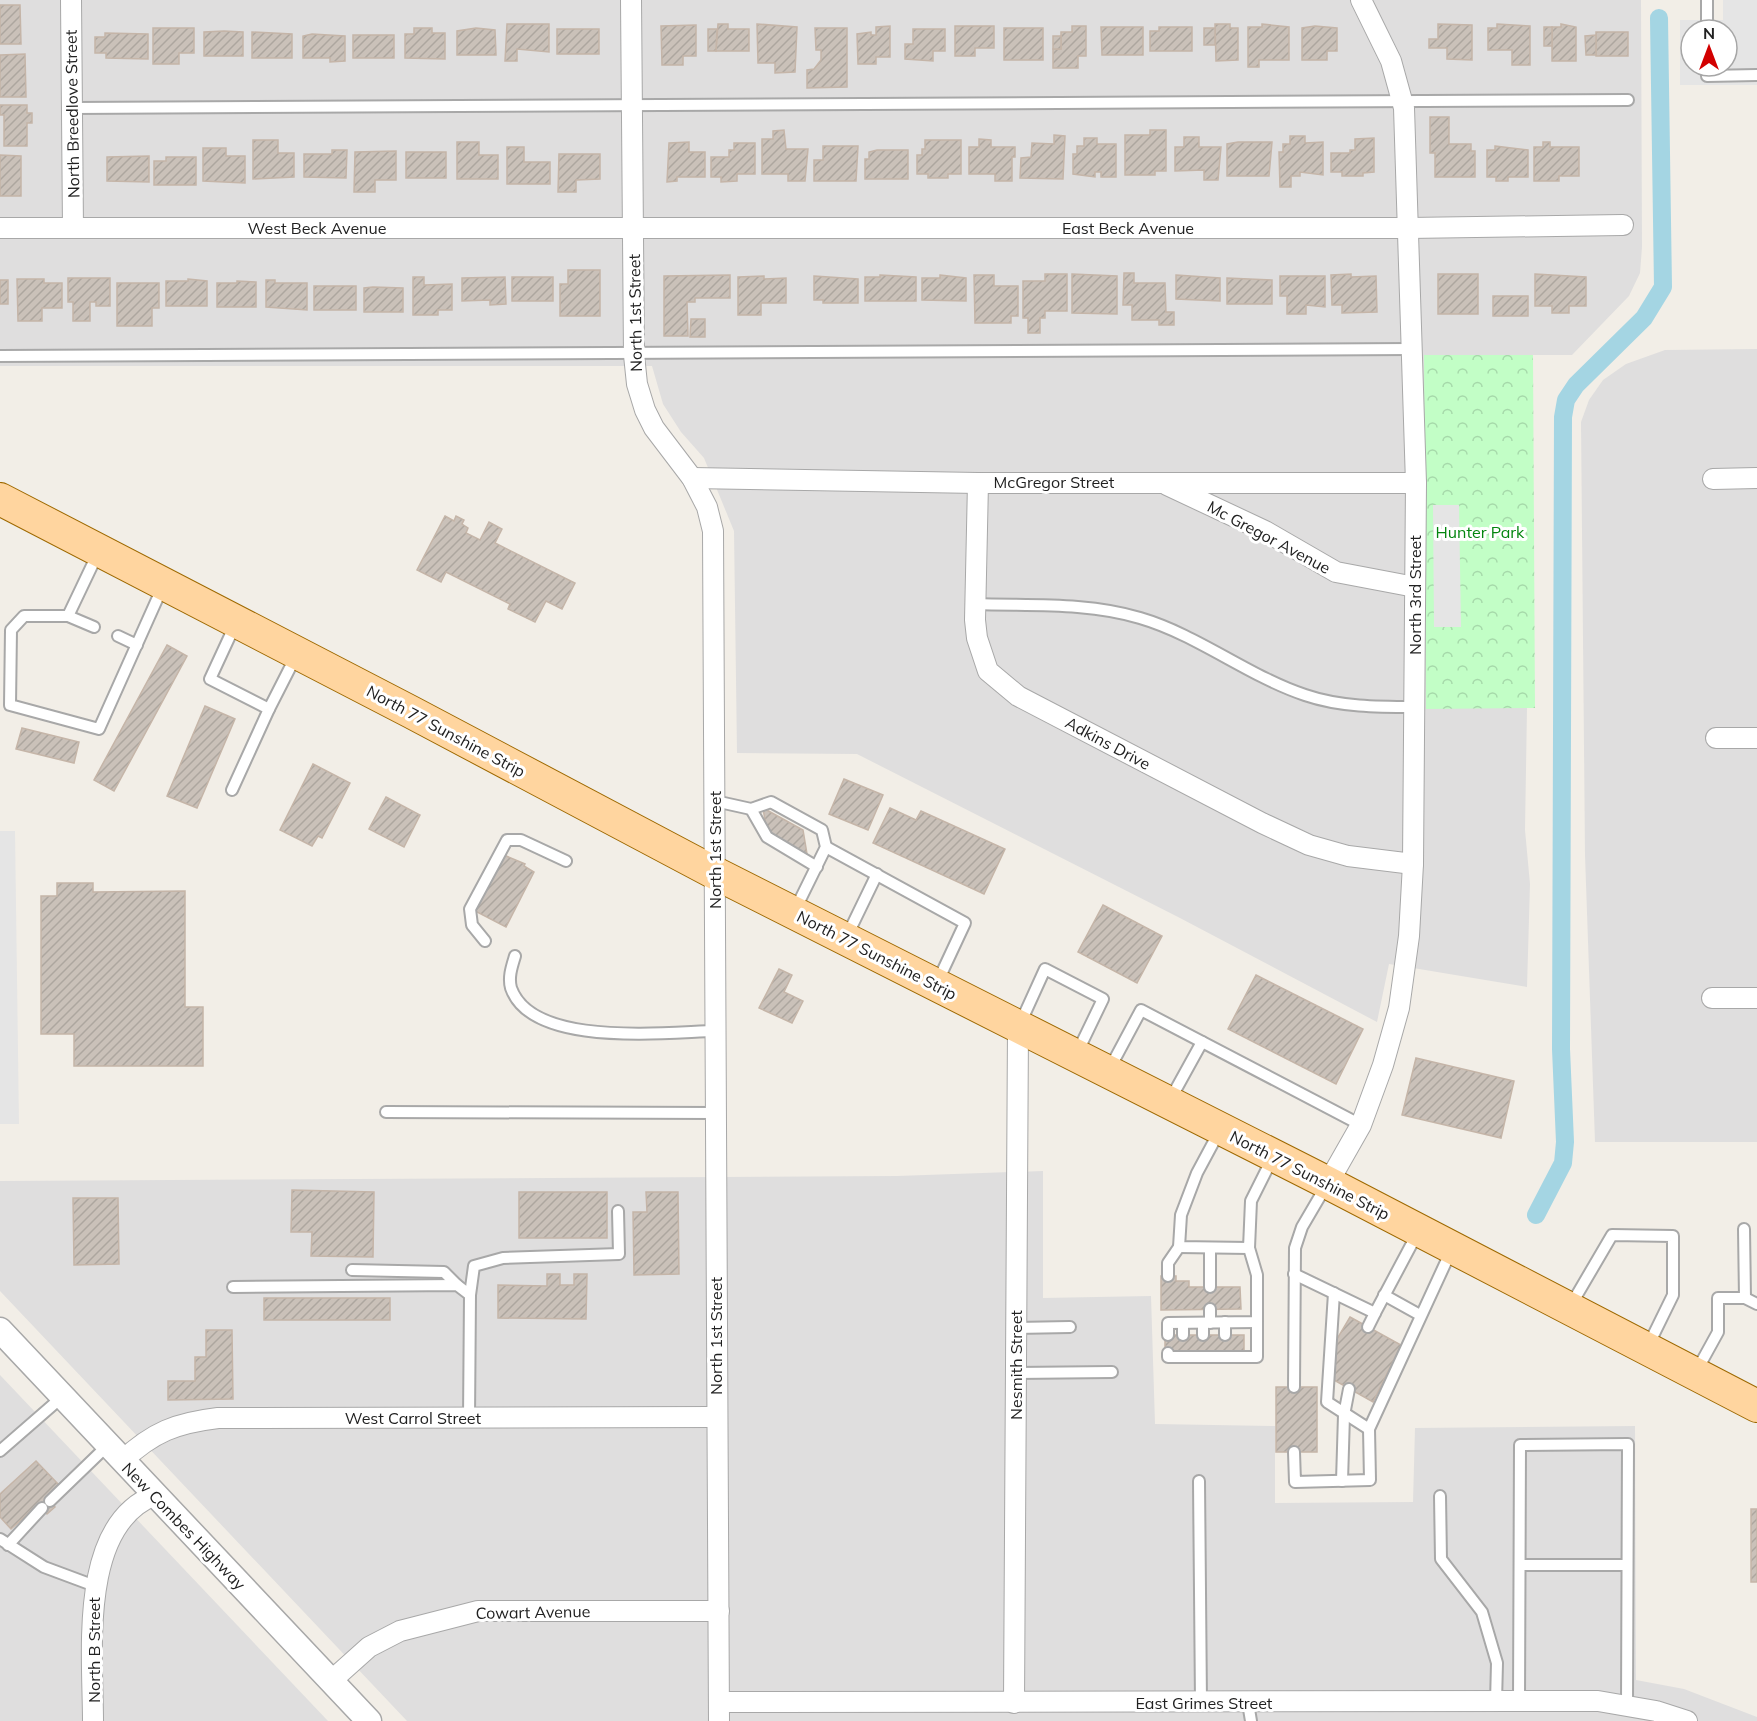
<svg xmlns="http://www.w3.org/2000/svg" width="1757" height="1721" font-family="Mulish,sans-serif">
<defs>
<pattern id="park-crowns" width="20" height="18" patternUnits="userSpaceOnUse" patternTransform="scale(1.5)"><rect width="20" height="18" fill="#c2fec6"/><path d="M2 6a3 3 0 1 1 6 0M12 15a3 3 0 1 1 6 0" fill="none" stroke="#a6d9aa"/></pattern>
<pattern id="building-hatch" width="6" height="6" patternUnits="userSpaceOnUse" patternTransform="scale(1.5)"><rect width="6" height="6" fill="#cac1b9"/><path d="M-1 1l2-2M0 6l6-6M5 7l2-2" fill="none" stroke="#ada69f"/></pattern>
</defs>
<rect width="100%" height="100%" fill="#f2eee7"/>
<g fill="#dfdede">
<path d="M0,0H1641L1642,247L1640,273L1629,296L1572,355H1425L1426,708H1527L1525,830L1530,884L1527,987L1389,964L1377,1022L1180,918L857,754L737,753L734,531L704,458L681,432L663,404L652,366H0Z"/>
<path d="M1757,349V1142H1595L1585,855L1581,422L1589,400L1603,380L1626,364L1665,350Z"/>
<path d="M1043,1171V1298L1151,1296L1155,1424L1275,1426V1503L1413,1502L1415,1428L1635,1426L1636,1680L1684,1689L1757,1717V1721H407L0,1291V1181L897,1176Z"/>
<path d="M0,1375L328,1721H0Z"/>
</g>
<path fill="url(#park-crowns)" d="M1424,355H1533L1535,708L1426,709Z"/>
<g fill="#e5e5e5" fill-rule="evenodd">
<path d="M1723,0H1757V85H1680V20H1723ZM1691,30H1727V66H1691Z"/>
<path d="M1433,505H1459L1461,627H1434Z"/>
<path d="M0,831H15L19,1124H0Z"/>
</g>
<g fill="none" stroke-linecap="round" stroke-linejoin="round">
<path stroke="#a4d5e3" stroke-width="18" d="M1536,1215L1563,1163L1565,1142L1561,1049L1563,417L1566,400L1576,385L1644,318L1663,287L1659,18"/>
</g>
<g fill="url(#building-hatch)" stroke="#c5b5a8" stroke-width="1.5">
<path d="M0,5H20L21,44H0Z"/>
<path d="M507,24H549V52L517,49V61H505Z"/>
<path d="M718,24H728V29H749V51H716Z"/>
<path d="M757,24L797,27L795,72L775,73V63H758Z"/>
<path d="M1215,24H1230V28H1238V60L1216,61Z"/>
<path d="M1262,24L1289,27V60H1259V67H1248V27H1262Z"/>
<path d="M1438,24L1472,25V60L1447,59V48H1429V39H1438Z"/>
<path d="M1497,24L1530,26V65H1512V50H1488V28H1497Z"/>
<path d="M1561,24L1576,27V61H1552V27H1561Z"/>
<path d="M696,25V56H683V65H662L661,26Z"/>
<path d="M890,26V57H876V64H858L857,34L871,32V35H876V27Z"/>
<path d="M955,26H994V48H975V56H955Z"/>
<path d="M1072,26H1086V56H1078V68H1053V49H1061V32H1072Z"/>
<path d="M1315,26L1337,28V51H1327V60H1302V28Z"/>
<path d="M1101,27H1143V55H1102Z"/>
<path d="M1159,27H1192V51H1150V31H1159Z"/>
<rect x="1544" y="27" width="8" height="19"/>
<path d="M153,28H194V53H179V64H153Z"/>
<path d="M414,28H432V33H445V59L405,58V34H414Z"/>
<path d="M476,28L495,30L496,55H457V31Z"/>
<path d="M815,28H847V87L807,88V70L814,69L821,60V50H816Z"/>
<rect x="1004" y="28" width="39" height="32"/>
<rect x="1204" y="28" width="11" height="17"/>
<rect x="557" y="29" width="42" height="25"/>
<path d="M708,29H717L716,51H708Z"/>
<path d="M913,29H945V51H933V61L905,59V44H913Z"/>
<path d="M224,31L243,32V56H204V32Z"/>
<path d="M252,32L292,34V58H252Z"/>
<rect x="1596" y="32" width="32" height="24"/>
<path d="M105,33L148,34V59L106,58V53H95V37H105Z"/>
<path d="M312,34L345,36V61L330,62V58H303V36Z"/>
<rect x="353" y="35" width="41" height="23"/>
<path d="M1596,35V55H1586L1585,36Z"/>
<rect x="1053" y="36" width="8" height="13"/>
<path d="M25,54L26,97H0V55Z"/>
<path d="M0,105H27V113H32V123H27V146H4V115H0Z"/>
<path d="M1430,117H1449V144H1471V151H1475V177H1435V153H1430Z"/>
<path d="M784,130L786,149H808L805,181H788V174H762V139H773V131Z"/>
<path d="M1150,130H1166V171H1155V175H1125V135H1150Z"/>
<path d="M1054,135L1065,136L1063,179L1020,178L1021,158L1031,157L1032,143L1054,144Z"/>
<path d="M1290,136H1305V143L1323,142V175L1300,172V176H1291V187H1280L1279,152H1283V144H1290Z"/>
<path d="M1184,137H1199V147H1221L1218,180H1204V170L1175,171V147H1184Z"/>
<path d="M1084,138H1097V144H1116V177H1101V172H1095V177L1073,174V154H1077V146H1084Z"/>
<path d="M1374,138V172L1363,173V176H1342V172H1331V153H1350V150H1355V139Z"/>
<path d="M979,139L991,140V147H1015V157H1012V181H995V174H969V147H979Z"/>
<path d="M253,140H278V153H294V177L253,179Z"/>
<path d="M925,140H961V174H948V178H928V174H917V155H922V149H925Z"/>
<path d="M457,142H479V155H498V179H457Z"/>
<path d="M689,142V152H705V177H677V181L667,182L669,143Z"/>
<path d="M1238,142H1272L1269,176H1227V144Z"/>
<path d="M1543,142H1550V147H1579V176H1559V181H1534V147H1543Z"/>
<path d="M734,143H755V174H737V181L721,182V177H711V157H729V150H734Z"/>
<path d="M823,146H858L856,181H814V160H823Z"/>
<path d="M1495,146L1528,150V177H1508V181H1496V177H1487V150H1495Z"/>
<path d="M507,147H524V162H550V184H507Z"/>
<path d="M203,148H226V156H245V183L203,181Z"/>
<path d="M332,150H347L346,178L304,177V154H332Z"/>
<path d="M877,150H908V179H865V159H869V152Z"/>
<path d="M396,151V180H375V192H354L355,152Z"/>
<rect x="406" y="152" width="40" height="26"/>
<path d="M559,154H600V179L576,180V192H558Z"/>
<path d="M0,155L21,156V196H0Z"/>
<path d="M149,156V182L107,181V157Z"/>
<path d="M166,157H196V185H154V161H166Z"/>
<path d="M568,270H600V316H560V284H568Z"/>
<path d="M1124,273H1134V283H1165L1166,312H1174V325H1159V320H1132V305H1123Z"/>
<path d="M1045,274H1067V311H1045V318H1040V333H1028V318H1023V281H1045Z"/>
<path d="M1072,274L1117,276V314L1072,313Z"/>
<path d="M1351,274V277L1376,276L1377,312L1342,313V305H1332L1331,275Z"/>
<rect x="1438" y="274" width="40" height="40"/>
<path d="M1535,274L1586,277V306H1569V313H1552V306H1535Z"/>
<path d="M730,275V298H695V302H687L688,336H664V276Z"/>
<path d="M880,275L916,277V301H865V277H880Z"/>
<path d="M940,275L966,278V301L922,300V278H940Z"/>
<path d="M974,275H994V286H1018V316H1011V323H975Z"/>
<path d="M1176,275L1220,278V301L1176,299Z"/>
<path d="M764,276V279L786,278V303H761V315H738V277Z"/>
<path d="M814,276L858,279V303H823V300H814Z"/>
<path d="M1280,276H1325V307L1306,305V314H1287V296H1280Z"/>
<path d="M413,277H424V285L452,284V310H438V315H413Z"/>
<path d="M505,277L506,304L490,305V300L462,301V278Z"/>
<rect x="512" y="277" width="41" height="24"/>
<path d="M68,278H110V306H96V302H90V321H73V302H68Z"/>
<path d="M1227,278L1272,280V304H1227Z"/>
<path d="M17,279H44V283H62V308H42V321H18Z"/>
<path d="M188,279L207,281V306H166V281H188Z"/>
<rect x="0" y="280" width="8" height="24"/>
<path d="M266,280H275V283H307V310L266,307Z"/>
<path d="M237,281L256,282V307H217V283H237Z"/>
<path d="M117,283H159V308H152V326H117Z"/>
<rect x="314" y="286" width="42" height="24"/>
<path d="M373,287L403,288V312H364V288Z"/>
<rect x="1493" y="296" width="35" height="20"/>
<path d="M691,319H705V337H690Z"/>
<path d="M445,516L454,521L456,516L464,520L462,524L468,528L466,533L480,540L489,522L502,529L495,543L575,583L562,609L546,601L535,622L508,609L510,604L446,572L441,582L417,570Z"/>
<path d="M167,645L187,656L114,791L94,780Z"/>
<path d="M205,706L235,719L197,808L167,796Z"/>
<path d="M22,728L79,742L74,763L16,749Z"/>
<path d="M313,764L350,783L322,838L318,836L312,846L280,830Z"/>
<path d="M844,779L883,795L868,830L829,814Z"/>
<path d="M386,797L420,815L404,847L369,829Z"/>
<path d="M763,808L803,830L807,854L767,833Z"/>
<path d="M890,808L916,820L921,811L1005,849L984,894L873,843Z"/>
<path d="M504,855L525,864L524,866L534,872L506,927L475,911Z"/>
<path d="M57,883H93V892L185,891V1007H203V1066H74V1034H41V896H57Z"/>
<path d="M1103,905L1162,936L1137,983L1078,952Z"/>
<path d="M779,969L792,975L784,992L803,1001L792,1023L759,1008Z"/>
<path d="M1256,975L1363,1029L1336,1084L1228,1029Z"/>
<path d="M1416,1058L1514,1081L1501,1138L1402,1115Z"/>
<path d="M292,1190L374,1192L373,1257L311,1256L312,1232H291Z"/>
<rect x="519" y="1192" width="88" height="46"/>
<path d="M646,1192H678L679,1274L634,1275L633,1212H647Z"/>
<path d="M73,1198H118L119,1264L74,1265Z"/>
<path d="M547,1274H560V1285H574V1274H587L586,1319L498,1318V1285L547,1286Z"/>
<path d="M1161,1276H1176V1281H1189V1287H1240L1241,1309L1161,1310Z"/>
<rect x="264" y="1298" width="126" height="22"/>
<path d="M1350,1317L1401,1345L1373,1402L1334,1380L1337,1339Z"/>
<path d="M206,1330H232L233,1399L168,1400V1381H195V1357H206Z"/>
<path d="M1165,1335H1244V1352L1165,1353Z"/>
<rect x="1276" y="1387" width="41" height="65"/>
<path d="M36,1461L59,1485L46,1497L55,1507L47,1514L38,1504L11,1529L0,1517V1494Z"/>
<rect x="1751" y="1509" width="6" height="73"/>
</g>
<g fill="none" stroke-linecap="round" stroke-linejoin="round">
<defs>
<g id="service">
<path d="M1707,0V30"/>
<path d="M1707,66V76L1757,75"/>
<path d="M72,108L1628,100"/>
<path d="M0,356L1412,349"/>
<path d="M98,553L68,616H24L11,630L10,705L99,729L163,586"/>
<path d="M976,604C1029,606 1088,602 1140,618C1198,635 1248,676 1305,695C1340,707 1378,707 1414,707"/>
<path d="M68,616L94,627"/>
<path d="M118,636L137,645"/>
<path d="M269,709L296,656"/>
<path d="M232,790L269,709L210,679L235,625"/>
<path d="M715,801L751,809L771,802L822,830L826,847L795,910"/>
<path d="M751,809L767,837L817,867"/>
<path d="M826,847L965,923L937,983"/>
<path d="M847,936L877,874"/>
<path d="M485,941L472,925L470,909L507,840H521L566,861"/>
<path d="M515,956C512,966 508,977 511,988C532,1048 665,1032 716,1031"/>
<path d="M1020,1024L1045,969L1103,999L1077,1053"/>
<path d="M1110,1068L1141,1010L1361,1125"/>
<path d="M1170,1100L1202,1042"/>
<path d="M386,1112L716,1113"/>
<path d="M1219,1132L1197,1173L1181,1215L1179,1247L1249,1248L1251,1201L1272,1159"/>
<path d="M1744,1229L1745,1298"/>
<path d="M352,1270L444,1272L457,1285"/>
<path d="M1294,1274L1375,1313L1417,1234"/>
<path d="M1168,1276V1263L1179,1247"/>
<path d="M233,1287L457,1285L470,1295"/>
<path d="M1210,1287V1248"/>
<path d="M1334,1293L1327,1402L1369,1429"/>
<path d="M1384,1295L1420,1315"/>
<path d="M1571,1305L1612,1235L1673,1236V1295L1648,1346"/>
<path d="M1210,1309V1323"/>
<path d="M1225,1322V1335"/>
<path d="M1183,1323V1335"/>
<path d="M1203,1323V1335"/>
<path d="M1368,1327L1375,1313"/>
<path d="M1016,1328L1070,1327"/>
<path d="M1168,1335V1323L1257,1322V1275L1249,1248"/>
<path d="M1168,1353V1357H1257V1322"/>
<path d="M1696,1372L1718,1332V1298H1745L1757,1304"/>
<path d="M1016,1373L1112,1372"/>
<path d="M1294,1387L1295,1248L1302,1227L1326,1186"/>
<path d="M469,1418L470,1295L474,1266L503,1258L619,1254L618,1211"/>
<path d="M0,1451L62,1397"/>
<path d="M1294,1452L1295,1482L1370,1480L1369,1429L1451,1251"/>
<path d="M1199,1481L1201,1703"/>
<path d="M1342,1481L1344,1415L1349,1389"/>
<path d="M1440,1496L1441,1559L1482,1612L1497,1663L1496,1702"/>
<path d="M50,1501L108,1445"/>
<path d="M0,1539L44,1567L95,1586"/>
<path d="M8,1545L42,1508"/>
<path d="M1520,1565H1627"/>
<path d="M1519,1702L1520,1445L1628,1444L1627,1706"/>
<path d="M1248,1703L1251,1721"/>
</g>
<g id="minor">
<path d="M71,0L73,228"/>
<path d="M631,0L634,355L637,384L645,410L654,428L692,478L707,507L713,531L719,1721"/>
<path d="M0,228H1409L1623,225"/>
<path d="M692,478L978,483H1416"/>
<path d="M1713,479L1757,478"/>
<path d="M978,483L975,620L977,638L988,671L1018,696L1262,823L1309,845L1348,856L1413,864"/>
<path d="M1167,485L1265,531L1336,572L1415,587"/>
<path d="M1716,738H1757"/>
<path d="M1712,998H1757"/>
<path d="M1328,1183L1361,1125L1383,1065L1399,1008L1409,936L1413,864L1416,483L1404,108L1391,61L1361,0"/>
<path d="M122,1461C153,1432 176,1423 218,1418L716,1417"/>
<path d="M331,1681L369,1647L400,1631L478,1611H719"/>
<path d="M719,1702L1598,1701L1656,1711L1687,1721"/>
<path d="M1014,1703L1018,1027"/>
<path d="M93,1721C93,1654 78,1525 155,1495"/>
</g>
<path id="tertiary" d="M0,1330L369,1721"/>
<path id="primary" d="M0,499L411,712L715,873L1328,1183L1757,1406"/>
</defs>
<use href="#service" stroke="#a8a8a8" stroke-width="14"/>
<use href="#minor" stroke="#a8a8a8" stroke-width="22"/>
<use href="#tertiary" stroke="#a8a8a8" stroke-width="27"/>
<use href="#primary" stroke="#9e6900" stroke-width="34"/>
<use href="#service" stroke="#fff" stroke-width="10"/>
<use href="#minor" stroke="#fff" stroke-width="20"/>
<use href="#tertiary" stroke="#fff" stroke-width="24"/>
<use href="#primary" stroke="#ffd59f" stroke-width="32"/>
</g>
<g text-anchor="middle" stroke-width="6" stroke-linejoin="round" paint-order="stroke">
<g font-size="16" fill="#212121" stroke="#fff">
<text transform="translate(72 114) rotate(-91)" y="6">North Breedlove Street</text>
<text x="317" y="234">West Beck Avenue</text>
<text x="1128" y="234">East Beck Avenue</text>
<text transform="translate(635 313) rotate(-91)" y="6">North 1st Street</text>
<text x="1054" y="488">McGregor Street</text>
<text transform="translate(1269 537) rotate(28)" y="6">Mc Gregor Avenue</text>
<text transform="translate(1415 595) rotate(-90)" y="6">North 3rd Street</text>
<text transform="translate(446 731) rotate(28)" y="6">North 77 Sunshine Strip</text>
<text transform="translate(1108 743) rotate(28)" y="6">Adkins Drive</text>
<text transform="translate(715 850) rotate(-90)" y="6">North 1st Street</text>
<text transform="translate(877 955) rotate(27)" y="6">North 77 Sunshine Strip</text>
<text transform="translate(1310 1175) rotate(27)" y="6">North 77 Sunshine Strip</text>
<text transform="translate(716 1336) rotate(-90)" y="6">North 1st Street</text>
<text transform="translate(1016 1365) rotate(-90)" y="6">Nesmith Street</text>
<text x="413" y="1424">West Carrol Street</text>
<text transform="translate(184 1526) rotate(46)" y="6">New Combes Highway</text>
<text transform="translate(533 1612) rotate(-1)" y="6">Cowart Avenue</text>
<text transform="translate(94 1650) rotate(-90)" y="6">North B Street</text>
<text x="1204" y="1709">East Grimes Street</text>
</g>
<g font-size="16" fill="#03850e" stroke="#fff">
<text x="1480" y="538">Hunter Park</text>
</g>
</g>
<g transform="translate(1709 48)"><circle r="28" fill="#ffffff" stroke="#a6a6a6" stroke-width="1.5"/>
<path d="M0-4.5L10 22L0 15L-10 22Z" fill="#d20000"/>
<text y="-9" font-size="16" font-weight="bold" text-anchor="middle" fill="#212121">N</text>
</g>
</svg>
